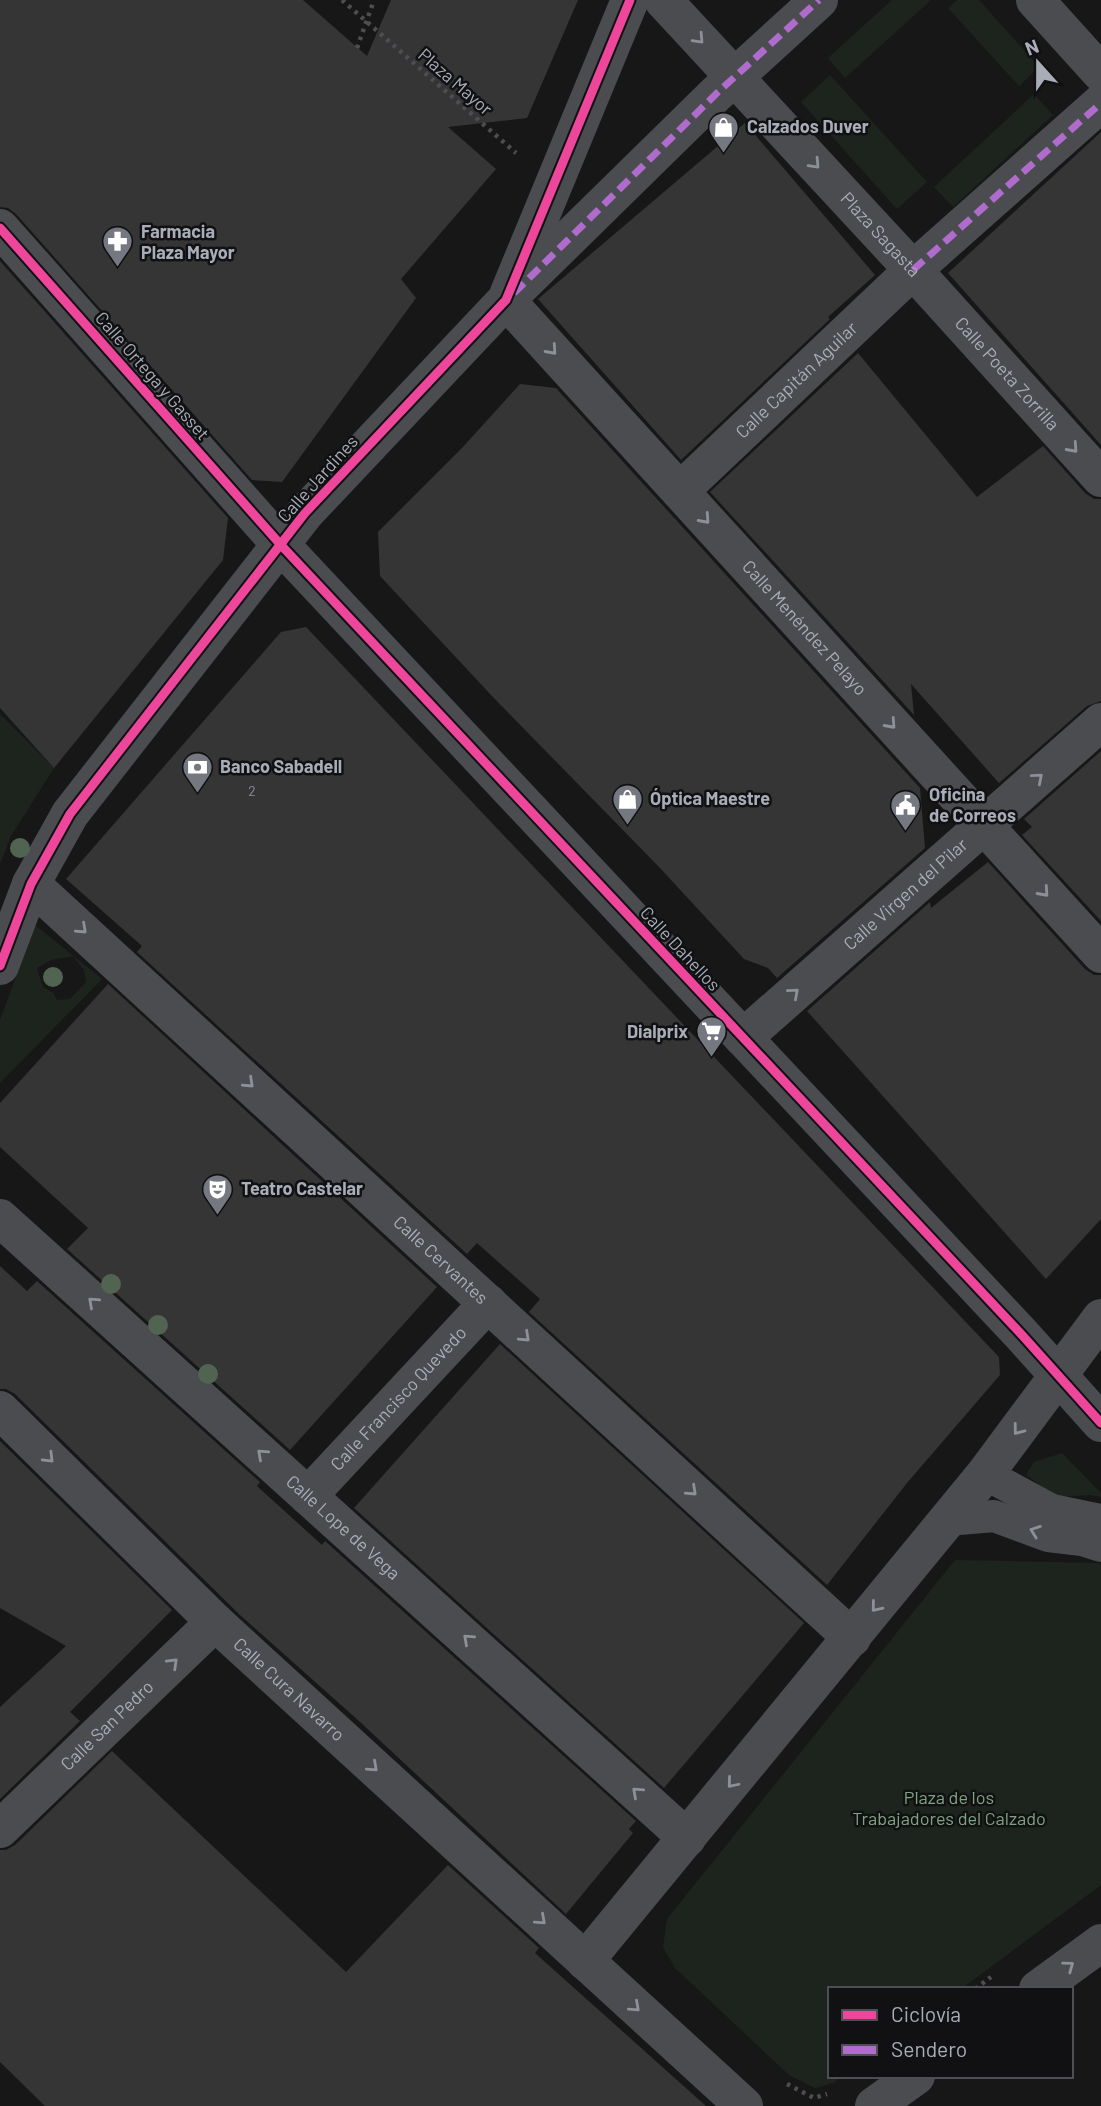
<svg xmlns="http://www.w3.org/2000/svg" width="1101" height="2106" font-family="Barlow,sans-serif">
<rect width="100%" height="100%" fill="#171717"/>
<g fill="#1d241e" fill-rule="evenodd">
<path d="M892,0H931L845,78L828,58Z"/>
<path d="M957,0H979L1039,67L1019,86L948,8Z"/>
<path d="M830,75L927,182L897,209L801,102Z"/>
<path d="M1034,94L1053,115L953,207L934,187Z"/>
<path d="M0,714L54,768L11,836L0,864Z"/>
<path d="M35,925L102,979L0,1083V1020ZM73,956L84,970L86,982L70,999L57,1000L53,993L43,987L37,968L51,960Z"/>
<path d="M1062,1453L1101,1493V1497L1090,1495L1056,1497L1026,1475L1034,1462Z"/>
<path d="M955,1560L1099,1563L1101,1565V1885L961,1989H830V2076H843L833,2083L815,2088L789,2075L675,1968L663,1947L667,1919Z"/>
</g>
<g fill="#353536">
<path d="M0,0H303L367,56L391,0H578L527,118L448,127L496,169L401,279L416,298L282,482L252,480L16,214L8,208L0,207Z"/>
<path d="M745,123L875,275L828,317L830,319L681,460L538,299Z"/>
<path d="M1101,132V445L948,273Z"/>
<path d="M0,261L228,518L223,560L54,768L0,708Z"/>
<path d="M858,353L977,497L1043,446L1085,493L1094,499H1101V701L1087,706L999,783L911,684L914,715L710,492Z"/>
<path d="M520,384L556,388L920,788L925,848L777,978L768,968L744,959L660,868L491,695L380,576L378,532L462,448Z"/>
<path d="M306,627L999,1357L1000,1375L907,1483L827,1585L529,1312L540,1299L477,1243L467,1254L137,952L142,946L66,879L281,632Z"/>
<path d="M1101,751V921L1022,835L1032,827L1024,819Z"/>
<path d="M988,862L1085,969L1094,975H1101V1219L1046,1279L807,1011L930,902L931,908Z"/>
<path d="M108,984L437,1287L290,1450L67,1249L88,1228L0,1147V1103Z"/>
<path d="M0,1266L27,1291L37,1281L260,1482L257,1486L322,1545L325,1541L636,1821L629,1829L633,1833L566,1914L359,1721L241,1616L15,1394L6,1389H0Z"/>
<path d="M500,1344L804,1623L664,1788L354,1508Z"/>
<path d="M0,1441L172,1610L70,1712L80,1721L0,1799V1707L66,1646L0,1608Z"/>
<path d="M112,1751L346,1972L448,1865L539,1948L535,1953L706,2106H45L0,2062V1850H6L15,1845Z"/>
</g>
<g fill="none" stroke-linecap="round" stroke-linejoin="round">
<g stroke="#4d4e52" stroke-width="4.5" stroke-dasharray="3.5 5" stroke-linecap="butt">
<path d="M342,0L516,153"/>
<path d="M357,48L374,0"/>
<path d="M975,1989L991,1977"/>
<path d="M787,2084L814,2098L827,2094"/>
</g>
<g stroke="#4b4c50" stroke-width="32">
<path d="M985,1474L1052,1510L1101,1520"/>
<path d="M948,1520L994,1516L1048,1536L1082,1540L1101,1546"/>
</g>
<g stroke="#4b4c50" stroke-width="38">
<path id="s1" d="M663,0L913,270L1101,478"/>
<path id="s2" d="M819,0L717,93L506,300L1101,954"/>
<path d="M1035,0L1101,73"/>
<path d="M0,228L280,544L1022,1335L1101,1423"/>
<path id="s3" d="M680,491L913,270L1101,103"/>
<path id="s4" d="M31,884L852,1638"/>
<path d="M0,966L31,884L70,814L305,513L506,300L630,0"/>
<path id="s5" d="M743,1038L1101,722"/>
<path id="s6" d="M0,1218L687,1838"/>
<path id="s7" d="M0,1410L215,1622L744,2106"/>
<path id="s8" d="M308,1496L488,1303"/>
<path id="s9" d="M0,1829L215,1622"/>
<path d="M585,1961L985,1474L1101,1318"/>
<path d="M1038,1989L1101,1943"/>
<path d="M874,2106L916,2076"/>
</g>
<g stroke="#b06ccc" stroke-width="7" stroke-dasharray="14 7" stroke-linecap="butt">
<path d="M913,270L1101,103"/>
<path d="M514,293L717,93L819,0"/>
</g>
<defs>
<g id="cycleway">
<path d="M0,228L280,544L1022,1335L1101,1423"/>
<path d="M0,966L31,884L70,814L305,513L506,300L630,0"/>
</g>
</defs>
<use href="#cycleway" stroke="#111113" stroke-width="13"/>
<use href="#cycleway" stroke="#ed469a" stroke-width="9"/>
</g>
<g fill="#506451">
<circle cx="20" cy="848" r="10"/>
<circle cx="53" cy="977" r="10"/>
<circle cx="111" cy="1284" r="10"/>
<circle cx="158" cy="1325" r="10"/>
<circle cx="208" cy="1374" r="10"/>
</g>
<defs><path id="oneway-chevron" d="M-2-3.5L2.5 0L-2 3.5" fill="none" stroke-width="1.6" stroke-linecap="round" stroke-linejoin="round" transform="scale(1.75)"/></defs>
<g stroke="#8c9099">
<use href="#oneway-chevron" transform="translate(699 39) rotate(47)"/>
<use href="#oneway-chevron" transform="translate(815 164) rotate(47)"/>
<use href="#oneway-chevron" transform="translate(552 350) rotate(48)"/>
<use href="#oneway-chevron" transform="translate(1073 448) rotate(48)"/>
<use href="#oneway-chevron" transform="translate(705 519) rotate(48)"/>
<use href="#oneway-chevron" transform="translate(891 724) rotate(48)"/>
<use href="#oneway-chevron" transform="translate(1038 778) rotate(-41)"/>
<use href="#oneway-chevron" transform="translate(1044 892) rotate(48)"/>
<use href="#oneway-chevron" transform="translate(82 929) rotate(43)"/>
<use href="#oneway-chevron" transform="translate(794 993) rotate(-41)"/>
<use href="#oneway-chevron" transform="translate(249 1083) rotate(43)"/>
<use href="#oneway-chevron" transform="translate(93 1302) rotate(-138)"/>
<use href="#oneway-chevron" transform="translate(525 1337) rotate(43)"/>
<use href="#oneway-chevron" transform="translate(1018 1430) rotate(127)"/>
<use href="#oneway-chevron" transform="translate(262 1454) rotate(-138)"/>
<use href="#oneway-chevron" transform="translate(49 1458) rotate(45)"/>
<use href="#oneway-chevron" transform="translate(692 1491) rotate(43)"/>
<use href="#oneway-chevron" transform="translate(1035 1531) rotate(-160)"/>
<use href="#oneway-chevron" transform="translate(876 1607) rotate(129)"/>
<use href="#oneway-chevron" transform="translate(468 1639) rotate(-138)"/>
<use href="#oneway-chevron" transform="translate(173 1663) rotate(-44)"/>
<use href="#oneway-chevron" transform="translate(373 1767) rotate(42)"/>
<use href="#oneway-chevron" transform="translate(732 1783) rotate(130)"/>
<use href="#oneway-chevron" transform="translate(637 1792) rotate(-138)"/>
<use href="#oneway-chevron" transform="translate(541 1920) rotate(42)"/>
<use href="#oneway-chevron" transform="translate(1069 1966) rotate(-36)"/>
<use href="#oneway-chevron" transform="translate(635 2007) rotate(42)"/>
</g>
<defs>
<symbol id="shop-pin" viewBox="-11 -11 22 30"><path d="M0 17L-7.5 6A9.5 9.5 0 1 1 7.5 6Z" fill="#757880" stroke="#111113"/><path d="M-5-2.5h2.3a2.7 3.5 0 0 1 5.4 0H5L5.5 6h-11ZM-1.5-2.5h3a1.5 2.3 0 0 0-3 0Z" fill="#fff"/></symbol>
<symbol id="pharmacy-pin" viewBox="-11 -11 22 30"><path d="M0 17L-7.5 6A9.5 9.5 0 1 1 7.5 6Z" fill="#757880" stroke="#111113"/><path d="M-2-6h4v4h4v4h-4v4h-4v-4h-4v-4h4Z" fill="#fff"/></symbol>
<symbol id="bank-pin" viewBox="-11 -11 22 30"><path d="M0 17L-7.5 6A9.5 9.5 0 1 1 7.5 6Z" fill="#757880" stroke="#111113"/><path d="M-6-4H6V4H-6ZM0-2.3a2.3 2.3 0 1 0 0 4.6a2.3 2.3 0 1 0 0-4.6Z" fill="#fff"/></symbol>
<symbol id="civic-pin" viewBox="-11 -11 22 30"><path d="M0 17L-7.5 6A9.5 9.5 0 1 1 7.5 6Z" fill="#757880" stroke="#111113"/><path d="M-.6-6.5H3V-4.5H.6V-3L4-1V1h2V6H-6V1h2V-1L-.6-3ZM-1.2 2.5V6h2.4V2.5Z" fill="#fff"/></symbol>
<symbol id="supermarket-pin" viewBox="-11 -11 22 30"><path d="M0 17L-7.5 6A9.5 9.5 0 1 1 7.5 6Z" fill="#757880" stroke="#111113"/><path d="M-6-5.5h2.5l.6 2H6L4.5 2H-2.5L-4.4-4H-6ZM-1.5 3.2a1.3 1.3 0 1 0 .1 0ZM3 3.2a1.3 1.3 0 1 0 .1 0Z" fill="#fff"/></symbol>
<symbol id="theatre-pin" viewBox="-11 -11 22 30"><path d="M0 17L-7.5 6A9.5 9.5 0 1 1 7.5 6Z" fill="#757880" stroke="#111113"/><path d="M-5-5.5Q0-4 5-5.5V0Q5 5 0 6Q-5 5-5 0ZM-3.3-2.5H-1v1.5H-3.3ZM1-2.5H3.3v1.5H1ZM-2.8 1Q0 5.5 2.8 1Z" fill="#fff"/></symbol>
</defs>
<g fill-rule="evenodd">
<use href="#shop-pin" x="706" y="110" width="35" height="47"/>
<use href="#pharmacy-pin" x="100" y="224" width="35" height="47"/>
<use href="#bank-pin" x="180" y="750" width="35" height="47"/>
<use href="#shop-pin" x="610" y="782" width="35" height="47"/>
<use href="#civic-pin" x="888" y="788" width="35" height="47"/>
<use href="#supermarket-pin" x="694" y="1014" width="35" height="47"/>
<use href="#theatre-pin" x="200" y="1172" width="35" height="47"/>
</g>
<g text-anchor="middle" stroke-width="5" stroke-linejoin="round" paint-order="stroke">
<g font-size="14" fill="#8b8f98">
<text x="252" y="796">2</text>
</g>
<g font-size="18" fill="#a8adb8" stroke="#111113">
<text transform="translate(455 82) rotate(41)" y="6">Plaza Mayor</text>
<text dy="6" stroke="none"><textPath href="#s1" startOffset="320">Plaza Sagasta</textPath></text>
<text dy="6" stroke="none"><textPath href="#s1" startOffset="508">Calle Poeta Zorrilla</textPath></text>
<text transform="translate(152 376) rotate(49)" y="6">Calle Ortega y Gasset</text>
<text dy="6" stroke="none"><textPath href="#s3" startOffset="161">Calle Capitán Aguilar</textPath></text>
<text transform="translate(318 479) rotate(-48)" y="6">Calle Jardines</text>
<text dy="6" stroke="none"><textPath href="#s2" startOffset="877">Calle Menéndez Pelayo</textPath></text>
<text dy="6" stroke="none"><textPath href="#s5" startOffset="217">Calle Virgen del Pilar</textPath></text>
<text transform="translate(680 949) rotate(47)" y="6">Calle Dahellos</text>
<text dy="6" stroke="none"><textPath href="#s4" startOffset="556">Calle Cervantes</textPath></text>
<text dy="6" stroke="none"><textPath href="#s8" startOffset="133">Calle Francisco Quevedo</textPath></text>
<text dy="6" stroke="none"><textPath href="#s6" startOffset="462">Calle Lope de Vega</textPath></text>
<text dy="6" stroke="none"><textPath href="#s7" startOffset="402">Calle Cura Navarro</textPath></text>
<text dy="6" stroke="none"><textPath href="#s9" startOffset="149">Calle San Pedro</textPath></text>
</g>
<g font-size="18" font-weight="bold" fill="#a8adb8" stroke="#111113" text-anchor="start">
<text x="747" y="133">Calzados Duver</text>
<text x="141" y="238">Farmacia<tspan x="141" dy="21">Plaza Mayor</tspan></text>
<text x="220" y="773">Banco Sabadell</text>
<text x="929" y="801">Oficina<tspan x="929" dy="21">de Correos</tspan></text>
<text x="650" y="805">Óptica Maestre</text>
<text x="688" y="1038" text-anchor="end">Dialprix</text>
<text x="241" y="1195">Teatro Castelar</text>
</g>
<g font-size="18" fill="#7fa381" stroke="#111113">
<text x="949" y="1804">Plaza de los<tspan x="949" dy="21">Trabajadores del Calzado</tspan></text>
</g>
</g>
<rect x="828" y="1987" width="245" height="91" fill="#111113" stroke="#4d4f55" stroke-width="2"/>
<rect x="842" y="2010" width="35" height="10" fill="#ed469a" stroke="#4d4f55" stroke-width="2"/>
<text x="891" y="2022" font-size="21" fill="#a8adb8">Ciclovía</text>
<rect x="842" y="2045" width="35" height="10" fill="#b06ccc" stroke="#4d4f55" stroke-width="2"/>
<text x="891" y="2057" font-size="21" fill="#a8adb8">Sendero</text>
<g transform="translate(1038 63) rotate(339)" stroke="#111113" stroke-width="5" paint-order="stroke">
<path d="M0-5L12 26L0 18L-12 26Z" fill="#a8adb8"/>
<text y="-10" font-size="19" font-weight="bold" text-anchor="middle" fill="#a8adb8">N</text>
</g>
</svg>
